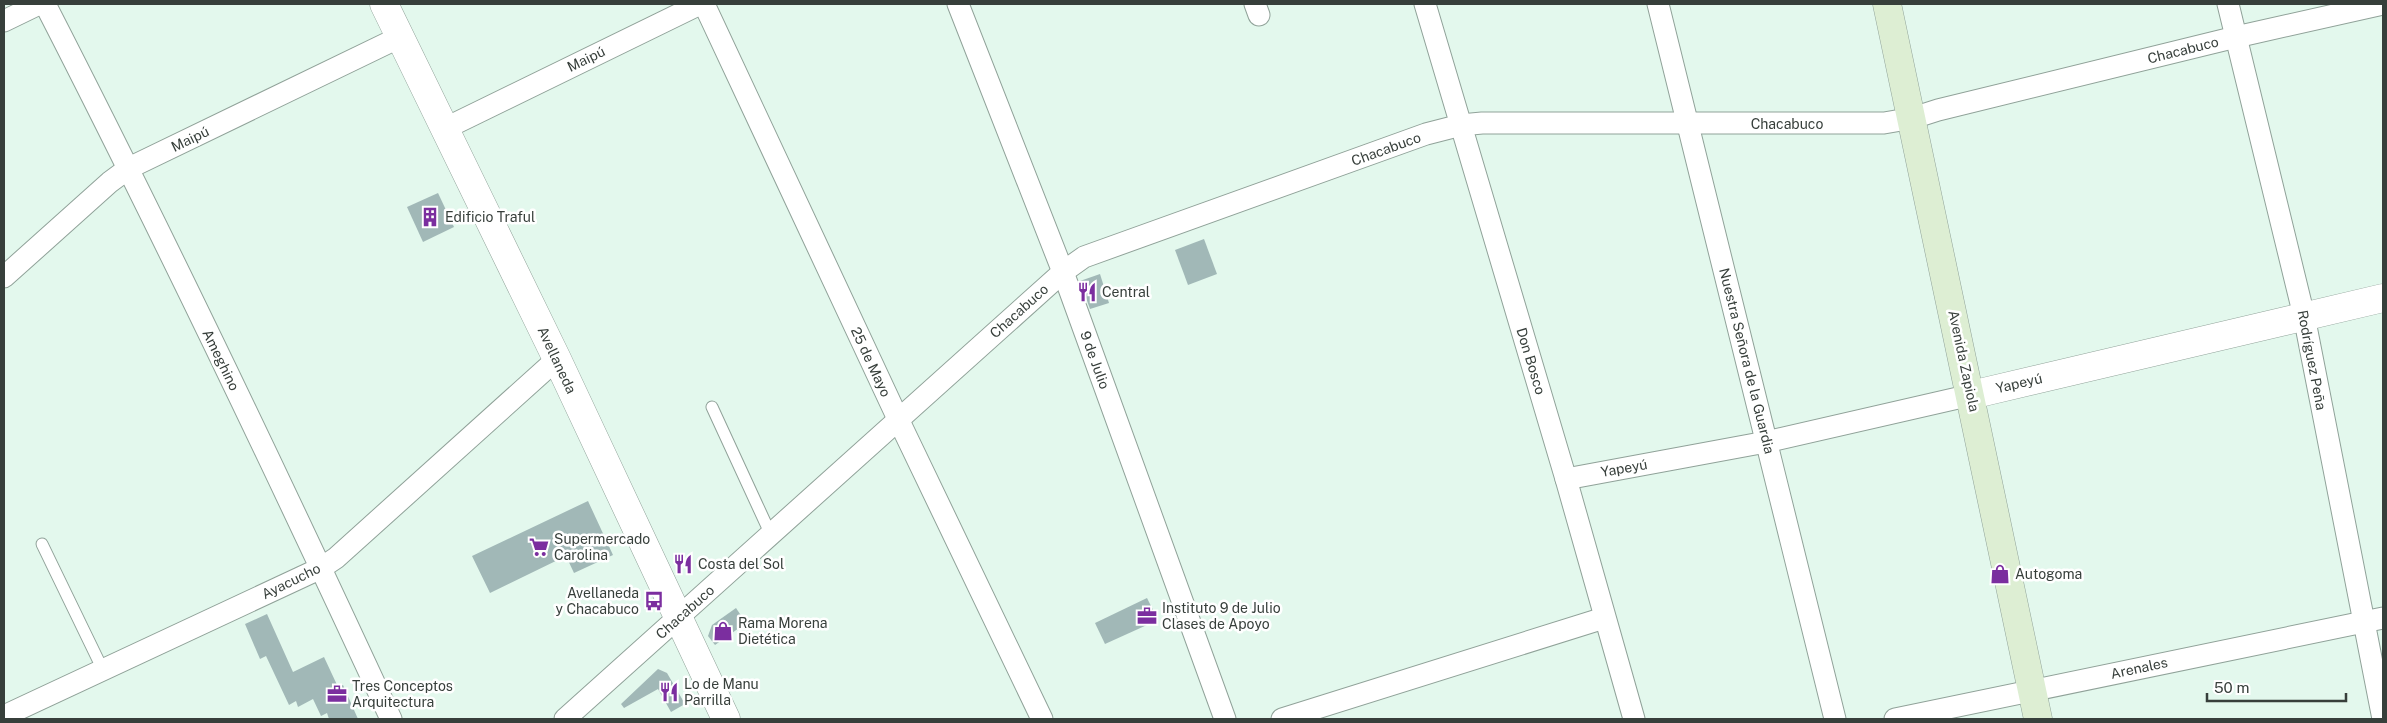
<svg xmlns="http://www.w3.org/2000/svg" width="2387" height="723" font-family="'Public Sans',sans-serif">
<rect width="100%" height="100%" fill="#e3f8ed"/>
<g fill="#a1b8b7">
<path d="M438,193L454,227L423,242L407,207Z"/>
<path d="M1204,239L1217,274L1188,285L1175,250Z"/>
<path d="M1100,274L1109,303L1090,309L1080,281Z"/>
<path d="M588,501L613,555L574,573L566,556L490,593L472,556Z"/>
<path d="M1147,598L1158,620L1105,644L1095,623Z"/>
<path d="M736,608L746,623L715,645L708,636L712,625Z"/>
<path d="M267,614L293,672L324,657L338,687L343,685L358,719H329L327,713L321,716L313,699L298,707L296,701L289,705L266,656L260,659L245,624Z"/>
<path d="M658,669L667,673L685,704L671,712L658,689L624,708L621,704Z"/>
</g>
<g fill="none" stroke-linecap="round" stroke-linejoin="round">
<defs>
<g id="service">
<path d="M712,407L771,535"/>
<path d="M42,544L103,670"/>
</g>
<g id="minor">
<path d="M45,4C166,240 280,479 391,719"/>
<path d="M704,4L899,421L1042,719"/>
<path d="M958,4L1063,272L1225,719"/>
<path d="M1255,4L1259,15"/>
<path d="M1425,4L1566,479L1634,719"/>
<path d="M1658,4L1835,719"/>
<path d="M2228,4L2304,316L2383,719"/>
<path d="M4,21L39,4"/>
<path d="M446,128L700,4"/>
<path d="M4,277L110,182L129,168L400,37"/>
<path d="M1566,479L1766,442L1971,395"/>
<path d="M4,716L321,568L336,558L557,359"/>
<path d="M565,719L1063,272L1084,257L1426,134L1461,125L1482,123H1884L1913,118L1938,110L2236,37L2383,4"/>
<path d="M1282,719L1604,618"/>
<path d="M1895,719L2383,618"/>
</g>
<g id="tertiary">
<path d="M384,4L557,359L726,719"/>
<path d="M1971,395L2383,298"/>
</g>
<path id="secondary" d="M1887,4L2038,719"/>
</defs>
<use href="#service" stroke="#90a299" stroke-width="13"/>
<use href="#minor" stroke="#90a299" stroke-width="23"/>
<use href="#tertiary" stroke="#90a299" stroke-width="29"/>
<use href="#secondary" stroke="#90a299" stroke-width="29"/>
<use href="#service" stroke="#fff" stroke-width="11"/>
<use href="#minor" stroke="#fff" stroke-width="21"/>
<use href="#tertiary" stroke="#fff" stroke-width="28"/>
<use href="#secondary" stroke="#ddeed3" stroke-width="28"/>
</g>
<defs>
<symbol id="building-bare" viewBox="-9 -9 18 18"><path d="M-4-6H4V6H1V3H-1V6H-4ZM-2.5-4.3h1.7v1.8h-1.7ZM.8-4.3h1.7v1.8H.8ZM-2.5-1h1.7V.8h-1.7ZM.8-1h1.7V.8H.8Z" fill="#7b2e9f" stroke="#fff" stroke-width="2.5" paint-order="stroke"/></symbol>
<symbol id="restaurant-bare" viewBox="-9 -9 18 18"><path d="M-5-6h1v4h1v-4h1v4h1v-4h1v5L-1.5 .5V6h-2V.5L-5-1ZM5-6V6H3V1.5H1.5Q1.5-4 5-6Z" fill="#7b2e9f" stroke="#fff" stroke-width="2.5" paint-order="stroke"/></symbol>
<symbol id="supermarket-bare" viewBox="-9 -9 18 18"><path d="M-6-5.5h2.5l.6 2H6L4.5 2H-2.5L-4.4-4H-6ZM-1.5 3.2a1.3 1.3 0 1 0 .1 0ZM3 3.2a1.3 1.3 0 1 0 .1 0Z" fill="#7b2e9f" stroke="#fff" stroke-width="2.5" paint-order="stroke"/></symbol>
<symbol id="shop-bare" viewBox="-9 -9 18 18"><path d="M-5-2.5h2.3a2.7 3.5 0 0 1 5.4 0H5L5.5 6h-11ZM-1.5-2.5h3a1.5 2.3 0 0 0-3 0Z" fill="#7b2e9f" stroke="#fff" stroke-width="2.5" paint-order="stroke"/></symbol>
<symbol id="bus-bare" viewBox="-9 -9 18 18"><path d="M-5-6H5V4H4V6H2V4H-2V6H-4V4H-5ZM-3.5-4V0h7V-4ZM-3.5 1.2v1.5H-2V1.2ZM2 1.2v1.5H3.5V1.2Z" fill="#7b2e9f" stroke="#fff" stroke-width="2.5" paint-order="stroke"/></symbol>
<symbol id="office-bare" viewBox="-9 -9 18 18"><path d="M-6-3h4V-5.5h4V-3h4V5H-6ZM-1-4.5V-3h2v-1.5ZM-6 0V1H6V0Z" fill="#7b2e9f" stroke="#fff" stroke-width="2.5" paint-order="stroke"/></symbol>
</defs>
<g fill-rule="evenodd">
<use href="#building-bare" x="416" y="203" width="28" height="28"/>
<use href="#restaurant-bare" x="1073" y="278" width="28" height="28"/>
<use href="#supermarket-bare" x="525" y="533" width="28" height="28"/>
<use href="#restaurant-bare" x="669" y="550" width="28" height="28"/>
<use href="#shop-bare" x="1986" y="560" width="28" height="28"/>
<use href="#bus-bare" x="640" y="587" width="28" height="28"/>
<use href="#office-bare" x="1133" y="602" width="28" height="28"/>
<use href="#shop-bare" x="709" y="617" width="28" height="28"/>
<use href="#restaurant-bare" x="655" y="678" width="28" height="28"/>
<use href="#office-bare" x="323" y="680" width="28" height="28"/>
</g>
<g text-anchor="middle" stroke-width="5" stroke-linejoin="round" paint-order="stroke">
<g font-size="14" fill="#373f3b" stroke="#fff">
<text transform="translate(2183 50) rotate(-14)" y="5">Chacabuco</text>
<text transform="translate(586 59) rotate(-26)" y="5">Maipú</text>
<text x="1787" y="129">Chacabuco</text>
<text transform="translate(190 139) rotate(-26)" y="5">Maipú</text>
<text transform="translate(1386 149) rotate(-20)" y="5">Chacabuco</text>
<text transform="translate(1019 311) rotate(-42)" y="5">Chacabuco</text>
<text transform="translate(221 360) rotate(64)" y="5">Ameghino</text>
<text transform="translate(557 360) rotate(65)" y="5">Avellaneda</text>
<text transform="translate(1095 360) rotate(70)" y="5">9 de Julio</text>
<text transform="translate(2312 360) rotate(79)" y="5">Rodríguez Peña</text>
<text transform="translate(1531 361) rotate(73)" y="5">Don Bosco</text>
<text transform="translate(1747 361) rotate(76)" y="5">Nuestra Señora de la Guardia</text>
<text transform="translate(1964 361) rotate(78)" y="5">Avenida Zapiola</text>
<text transform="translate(871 362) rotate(65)" y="5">25 de Mayo</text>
<text transform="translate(2019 383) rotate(-13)" y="5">Yapeyú</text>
<text transform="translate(1624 468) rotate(-10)" y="5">Yapeyú</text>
<text transform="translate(291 581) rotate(-26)" y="5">Ayacucho</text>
<text transform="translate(685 612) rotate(-42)" y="5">Chacabuco</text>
<text transform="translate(2139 668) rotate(-12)" y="5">Arenales</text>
</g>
<g font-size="14" fill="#373f3b" stroke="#fff" text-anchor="start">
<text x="445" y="222">Edificio Traful</text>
<text x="1102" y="297">Central</text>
<text x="554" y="544">Supermercado<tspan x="554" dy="16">Carolina</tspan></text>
<text x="698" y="569">Costa del Sol</text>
<text x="2015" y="579">Autogoma</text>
<text x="639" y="598" text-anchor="end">Avellaneda<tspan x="639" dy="16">y Chacabuco</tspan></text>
<text x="1162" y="613">Instituto 9 de Julio<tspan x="1162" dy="16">Clases de Apoyo</tspan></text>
<text x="738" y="628">Rama Morena<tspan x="738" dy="16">Dietética</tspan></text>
<text x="684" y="689">Lo de Manu<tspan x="684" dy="16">Parrilla</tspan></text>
<text x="352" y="691">Tres Conceptos<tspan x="352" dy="16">Arquitectura</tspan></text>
</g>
</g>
<rect width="2387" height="723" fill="none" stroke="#373f3b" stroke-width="10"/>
<path d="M2207 693v8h139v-8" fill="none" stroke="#373f3b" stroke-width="2.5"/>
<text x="2214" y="693" font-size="15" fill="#373f3b" stroke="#ffffff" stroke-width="4" paint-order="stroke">50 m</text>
</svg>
